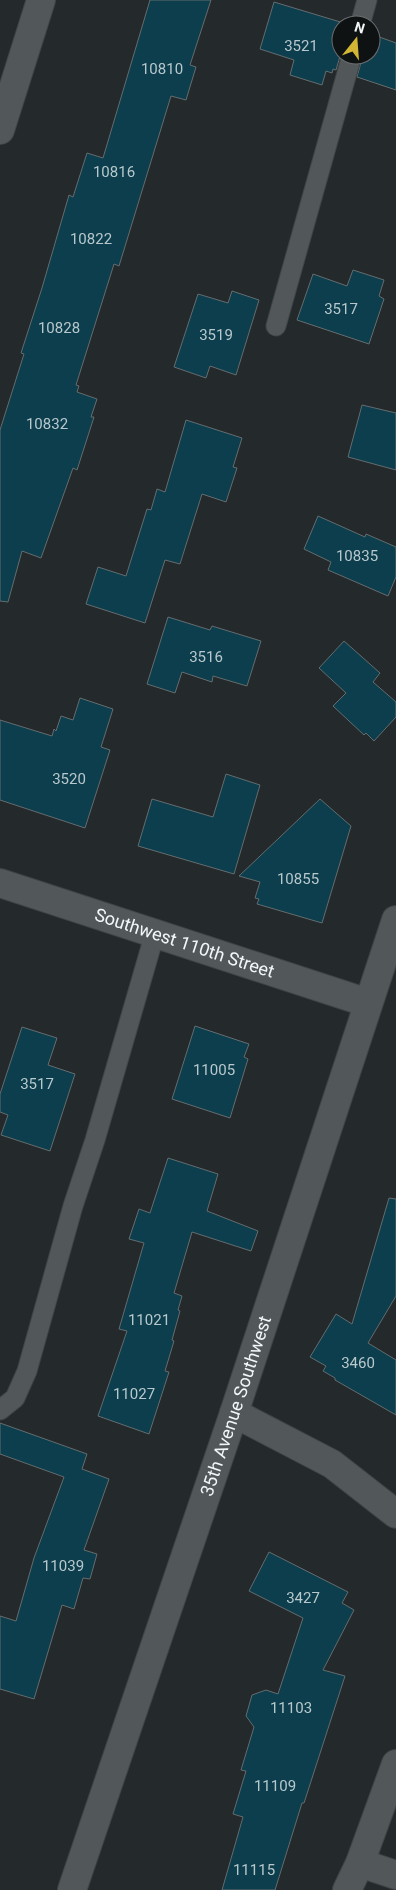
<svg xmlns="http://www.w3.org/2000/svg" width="396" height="1890" font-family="Roboto,sans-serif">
<rect width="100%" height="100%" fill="#24292b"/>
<g fill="#0c3e4d" stroke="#656c6e">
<path d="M150,0H211L190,65L196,67L186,100L171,96L119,266L114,264L76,385L79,386L77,392L97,399L91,417H94L77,470L73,468L41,558L22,551L8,602L0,601V430L24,354L21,353L42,288L69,195L73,197L87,153L103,158Z"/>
<path d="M274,2L347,24L341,25V53L336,70L333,69L332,73L326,71L322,85L290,75L294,60L260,49Z"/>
<path d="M371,34L396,43V90L357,77L363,55H371Z"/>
<path d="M353,270L384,280L379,296L384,299L369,344L297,320L313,274L347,286Z"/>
<path d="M232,291L259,300L236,375L210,366L206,378L174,367L198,294L228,303Z"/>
<path d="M362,405L396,413V470L348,457Z"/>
<path d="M186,420L242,438L233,467L237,468L226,502L202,494L180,564L165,560L145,623L86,604L98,567L126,576L147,509L151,510L157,489L165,492Z"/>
<path d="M318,516L365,537L366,534L396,547V577L388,596L328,570L331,562L304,549Z"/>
<path d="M168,617L210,630L212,626L261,641L247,686L213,676L212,682L182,672L175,693L147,684Z"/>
<path d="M344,641L380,673L373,682L396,702V717L374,741L366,733L364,735L333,706L346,693L319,668Z"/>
<path d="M80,698L113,709L101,747L110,750L85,828L0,800V720L52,736L54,729L56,731L61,716L73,720Z"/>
<path d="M226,774L260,785L234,874L138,846L152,799L213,817Z"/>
<path d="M320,799L351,826L322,923L257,904L259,899L255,898L260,882L239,876Z"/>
<path d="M195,1026L249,1044L244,1057L248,1059L230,1118L172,1099Z"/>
<path d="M22,1027L57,1038L48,1065L75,1074L50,1151L1,1135L8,1115L0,1112V1094Z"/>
<path d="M168,1158L218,1174L207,1211L258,1231L251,1251L192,1232L174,1293L182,1296L178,1310L180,1311L172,1340L174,1341L165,1371L169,1372L149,1434L98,1416L127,1331L119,1329L144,1243L129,1239L139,1209L150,1213Z"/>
<path d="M389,1198L396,1199V1296L368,1343L396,1360V1415L335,1380V1378L323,1371L326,1366L310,1357L336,1314L352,1324Z"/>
<path d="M0,1423L87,1454L82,1469L109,1479L84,1550L97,1554L90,1579L83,1578L74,1609L62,1605L34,1699L0,1689V1616L16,1621L34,1558L64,1477L0,1454Z"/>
<path d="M269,1552L348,1592L342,1603L354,1610L323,1670L345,1676L304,1803H302L275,1890H222L243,1817L233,1814L246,1771L241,1770L254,1727L246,1716L252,1695L266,1690L278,1694L303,1618L249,1591Z"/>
</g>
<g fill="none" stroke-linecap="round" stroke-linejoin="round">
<defs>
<g id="service">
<path d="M360,25L367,0"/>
<path d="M276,326L352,55"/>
<path d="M0,1410L15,1398L27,1371L73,1206L95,1140L155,933"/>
</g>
<g id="minor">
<path d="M0,130L41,0"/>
<path id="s1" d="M0,883L368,1003"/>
<path d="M234,1413L332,1464L396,1514"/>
<path d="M360,1863L396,1875"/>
<path d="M347,1890L360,1863L396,1764"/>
</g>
<g id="tertiary">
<path id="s2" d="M72,1890L234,1413L396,920"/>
</g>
</defs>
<use href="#service" stroke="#3f4446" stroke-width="21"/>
<use href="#minor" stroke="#3f4446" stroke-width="30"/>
<use href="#tertiary" stroke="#3f4446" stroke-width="30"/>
<use href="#service" stroke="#52585a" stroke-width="19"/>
<use href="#minor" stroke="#52585a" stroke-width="28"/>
<use href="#tertiary" stroke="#52585a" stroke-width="28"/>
</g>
<g text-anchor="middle" stroke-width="4.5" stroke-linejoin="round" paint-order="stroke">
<g font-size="15" fill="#b8c8cc">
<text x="301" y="51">3521</text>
<text x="162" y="74">10810</text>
<text x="114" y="177">10816</text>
<text x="91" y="244">10822</text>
<text x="341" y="314">3517</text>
<text x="59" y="333">10828</text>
<text x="216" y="340">3519</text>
<text x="47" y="429">10832</text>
<text x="357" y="561">10835</text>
<text x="206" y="662">3516</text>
<text x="69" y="784">3520</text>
<text x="298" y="884">10855</text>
<text x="214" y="1075">11005</text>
<text x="37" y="1089">3517</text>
<text x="149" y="1325">11021</text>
<text x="358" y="1368">3460</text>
<text x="134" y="1399">11027</text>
<text x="63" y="1571">11039</text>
<text x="303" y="1603">3427</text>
<text x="291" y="1713">11103</text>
<text x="275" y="1791">11109</text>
<text x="254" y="1875">11115</text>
</g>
<g font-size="18" fill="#f2f6f7" stroke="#0f1213">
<text dy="6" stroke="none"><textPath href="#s1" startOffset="194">Southwest 110th Street</textPath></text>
<text dy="6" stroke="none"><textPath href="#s2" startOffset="511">35th Avenue Southwest</textPath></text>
</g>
</g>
<g transform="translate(356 40) rotate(17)"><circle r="24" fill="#0f1213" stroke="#6a6d6e"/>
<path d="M0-4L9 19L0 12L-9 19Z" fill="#d3b635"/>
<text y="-8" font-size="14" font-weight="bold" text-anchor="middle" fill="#f2f6f7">N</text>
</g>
</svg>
